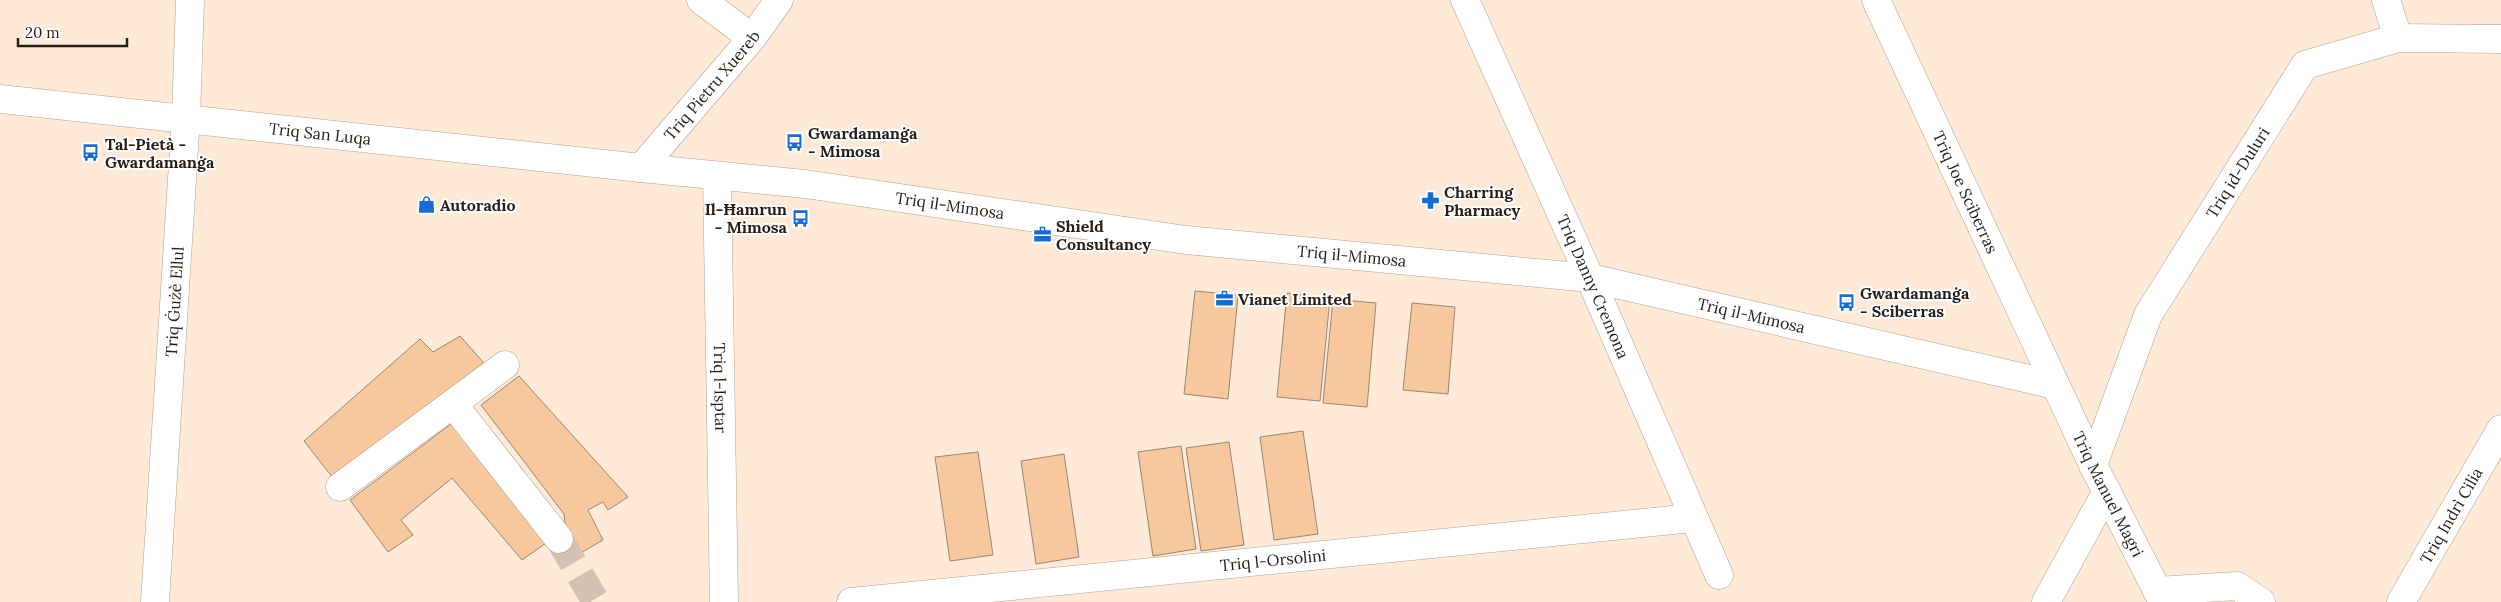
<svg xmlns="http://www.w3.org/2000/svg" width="2501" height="602" font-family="Lora,serif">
<rect width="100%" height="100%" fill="#ffead8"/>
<g fill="#f7c79d" stroke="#998675">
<path d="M1195,291L1238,295L1228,399L1184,394Z"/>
<path d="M1287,293L1330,298L1320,401L1277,397Z"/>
<path d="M1333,299L1376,303L1367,407L1323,403Z"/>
<path d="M1412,303L1455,307L1448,394L1403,390Z"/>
<path d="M460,336L484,363L333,478L304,441L420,339L433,352Z"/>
<path d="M519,376L628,497L608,510L603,502L588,510L603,540L579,554L566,534L564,514L481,405Z"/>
<path d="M451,424L549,541L522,560L452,478L401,520L413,535L388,552L350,500Z"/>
<path d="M1303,431L1318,534L1274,540L1260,437Z"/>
<path d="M1229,442L1244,545L1201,551L1186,448Z"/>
<path d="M1181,446L1196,549L1153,556L1138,452Z"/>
<path d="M978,452L993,555L950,561L935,457Z"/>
<path d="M1064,454L1079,557L1036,564L1021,461Z"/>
</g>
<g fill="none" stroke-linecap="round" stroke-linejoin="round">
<path stroke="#d3c1b1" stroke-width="28" stroke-dasharray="28 14" stroke-linecap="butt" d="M559,539L596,602"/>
<defs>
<g id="minor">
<path d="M701,0L752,38"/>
<path id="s1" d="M1465,0L1590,278L1719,575"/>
<path id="s2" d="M1876,0L2093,465L2163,602"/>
<path d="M2386,0L2398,38"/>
<path id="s3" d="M0,99L641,168L805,184L1186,240L1590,278L2055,385"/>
<path id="s4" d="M641,168L752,38L779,0"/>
<path id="s5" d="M717,176L724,602"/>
<path d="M453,404L559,539"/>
<path id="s6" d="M2093,465L2148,315L2305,65L2398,38L2501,39"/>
<path d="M340,487L505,365"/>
<path d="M2157,591L2237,586L2261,602"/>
<path id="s7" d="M155,602L186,117L190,0"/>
<path id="s8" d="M851,602L1693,518"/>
<path d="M2046,602L2107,491"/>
<path id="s9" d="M2401,602L2501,429"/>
</g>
</defs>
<use href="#minor" stroke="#b19e8d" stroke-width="29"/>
<use href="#minor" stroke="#fff" stroke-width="28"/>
</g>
<defs>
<symbol id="bus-bare" viewBox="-9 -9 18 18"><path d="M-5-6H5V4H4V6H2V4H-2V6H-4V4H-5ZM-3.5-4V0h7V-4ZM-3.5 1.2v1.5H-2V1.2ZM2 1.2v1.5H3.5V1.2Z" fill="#166cd5" stroke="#fff" stroke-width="2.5" paint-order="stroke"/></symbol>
<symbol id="pharmacy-bare" viewBox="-9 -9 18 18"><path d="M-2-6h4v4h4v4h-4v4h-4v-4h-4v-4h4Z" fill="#166cd5" stroke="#fff" stroke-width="2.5" paint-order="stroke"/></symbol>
<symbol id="shop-bare" viewBox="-9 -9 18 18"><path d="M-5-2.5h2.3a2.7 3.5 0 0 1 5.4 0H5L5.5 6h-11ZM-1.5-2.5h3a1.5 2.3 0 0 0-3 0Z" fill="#166cd5" stroke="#fff" stroke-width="2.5" paint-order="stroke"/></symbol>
<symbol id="office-bare" viewBox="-9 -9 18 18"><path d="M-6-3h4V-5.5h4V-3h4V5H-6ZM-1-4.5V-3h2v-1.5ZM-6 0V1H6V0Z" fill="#166cd5" stroke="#fff" stroke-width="2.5" paint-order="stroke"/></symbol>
</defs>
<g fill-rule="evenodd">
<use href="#bus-bare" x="782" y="130" width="25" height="25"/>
<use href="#bus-bare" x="78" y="140" width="25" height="25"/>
<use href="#pharmacy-bare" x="1418" y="188" width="25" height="25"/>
<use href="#shop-bare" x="414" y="192" width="25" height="25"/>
<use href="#bus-bare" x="788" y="206" width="25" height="25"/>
<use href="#office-bare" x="1030" y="222" width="25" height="25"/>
<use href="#office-bare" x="1212" y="286" width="25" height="25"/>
<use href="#bus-bare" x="1834" y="290" width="25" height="25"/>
</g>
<g text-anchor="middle" stroke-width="4" stroke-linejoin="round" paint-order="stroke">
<g font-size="16" fill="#251e17" stroke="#fff">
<text dy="6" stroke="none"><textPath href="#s4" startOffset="109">Triq Pietru Xuereb</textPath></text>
<text dy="6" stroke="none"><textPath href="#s3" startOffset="322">Triq San Luqa</textPath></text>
<text dy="6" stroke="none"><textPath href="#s6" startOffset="328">Triq id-Duluri</textPath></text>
<text dy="6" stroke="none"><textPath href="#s2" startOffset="212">Triq Joe Sciberras</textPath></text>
<text dy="6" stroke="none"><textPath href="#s3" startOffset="956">Triq il-Mimosa</textPath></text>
<text dy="6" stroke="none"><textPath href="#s3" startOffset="1361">Triq il-Mimosa</textPath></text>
<text dy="6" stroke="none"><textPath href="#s1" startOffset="314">Triq Danny Cremona</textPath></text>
<text dy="6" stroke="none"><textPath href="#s7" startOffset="301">Triq Ġużè Ellul</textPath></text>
<text dy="6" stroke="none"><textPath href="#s3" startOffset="1766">Triq il-Mimosa</textPath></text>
<text dy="6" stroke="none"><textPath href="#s5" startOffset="212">Triq l-Isptar</textPath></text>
<text dy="6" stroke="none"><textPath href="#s2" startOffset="546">Triq Manuel Magri</textPath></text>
<text dy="6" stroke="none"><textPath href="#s9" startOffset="100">Triq Indrì Cilia</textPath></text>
<text dy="6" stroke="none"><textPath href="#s8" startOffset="424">Triq l-Orsolini</textPath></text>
</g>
<g font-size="16" font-weight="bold" fill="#251e17" stroke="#fff" text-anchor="start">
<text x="808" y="139">Gwardamanġa<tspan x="808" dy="18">- Mimosa</tspan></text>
<text x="105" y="150">Tal-Pietà -<tspan x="105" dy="18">Gwardamanġa</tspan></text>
<text x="1444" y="198">Charring<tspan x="1444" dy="18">Pharmacy</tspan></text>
<text x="440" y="211">Autoradio</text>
<text x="787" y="215" text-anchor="end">Il-Ħamrun<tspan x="787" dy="18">- Mimosa</tspan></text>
<text x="1056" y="232">Shield<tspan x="1056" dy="18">Consultancy</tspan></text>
<text x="1860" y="299">Gwardamanġa<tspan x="1860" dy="18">- Sciberras</tspan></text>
<text x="1238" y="305">Vianet Limited</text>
</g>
</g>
<path d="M18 38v8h109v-8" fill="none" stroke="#251e17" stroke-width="2.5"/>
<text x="25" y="38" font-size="15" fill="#251e17" stroke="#ffffff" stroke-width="4" paint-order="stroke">20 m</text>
</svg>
